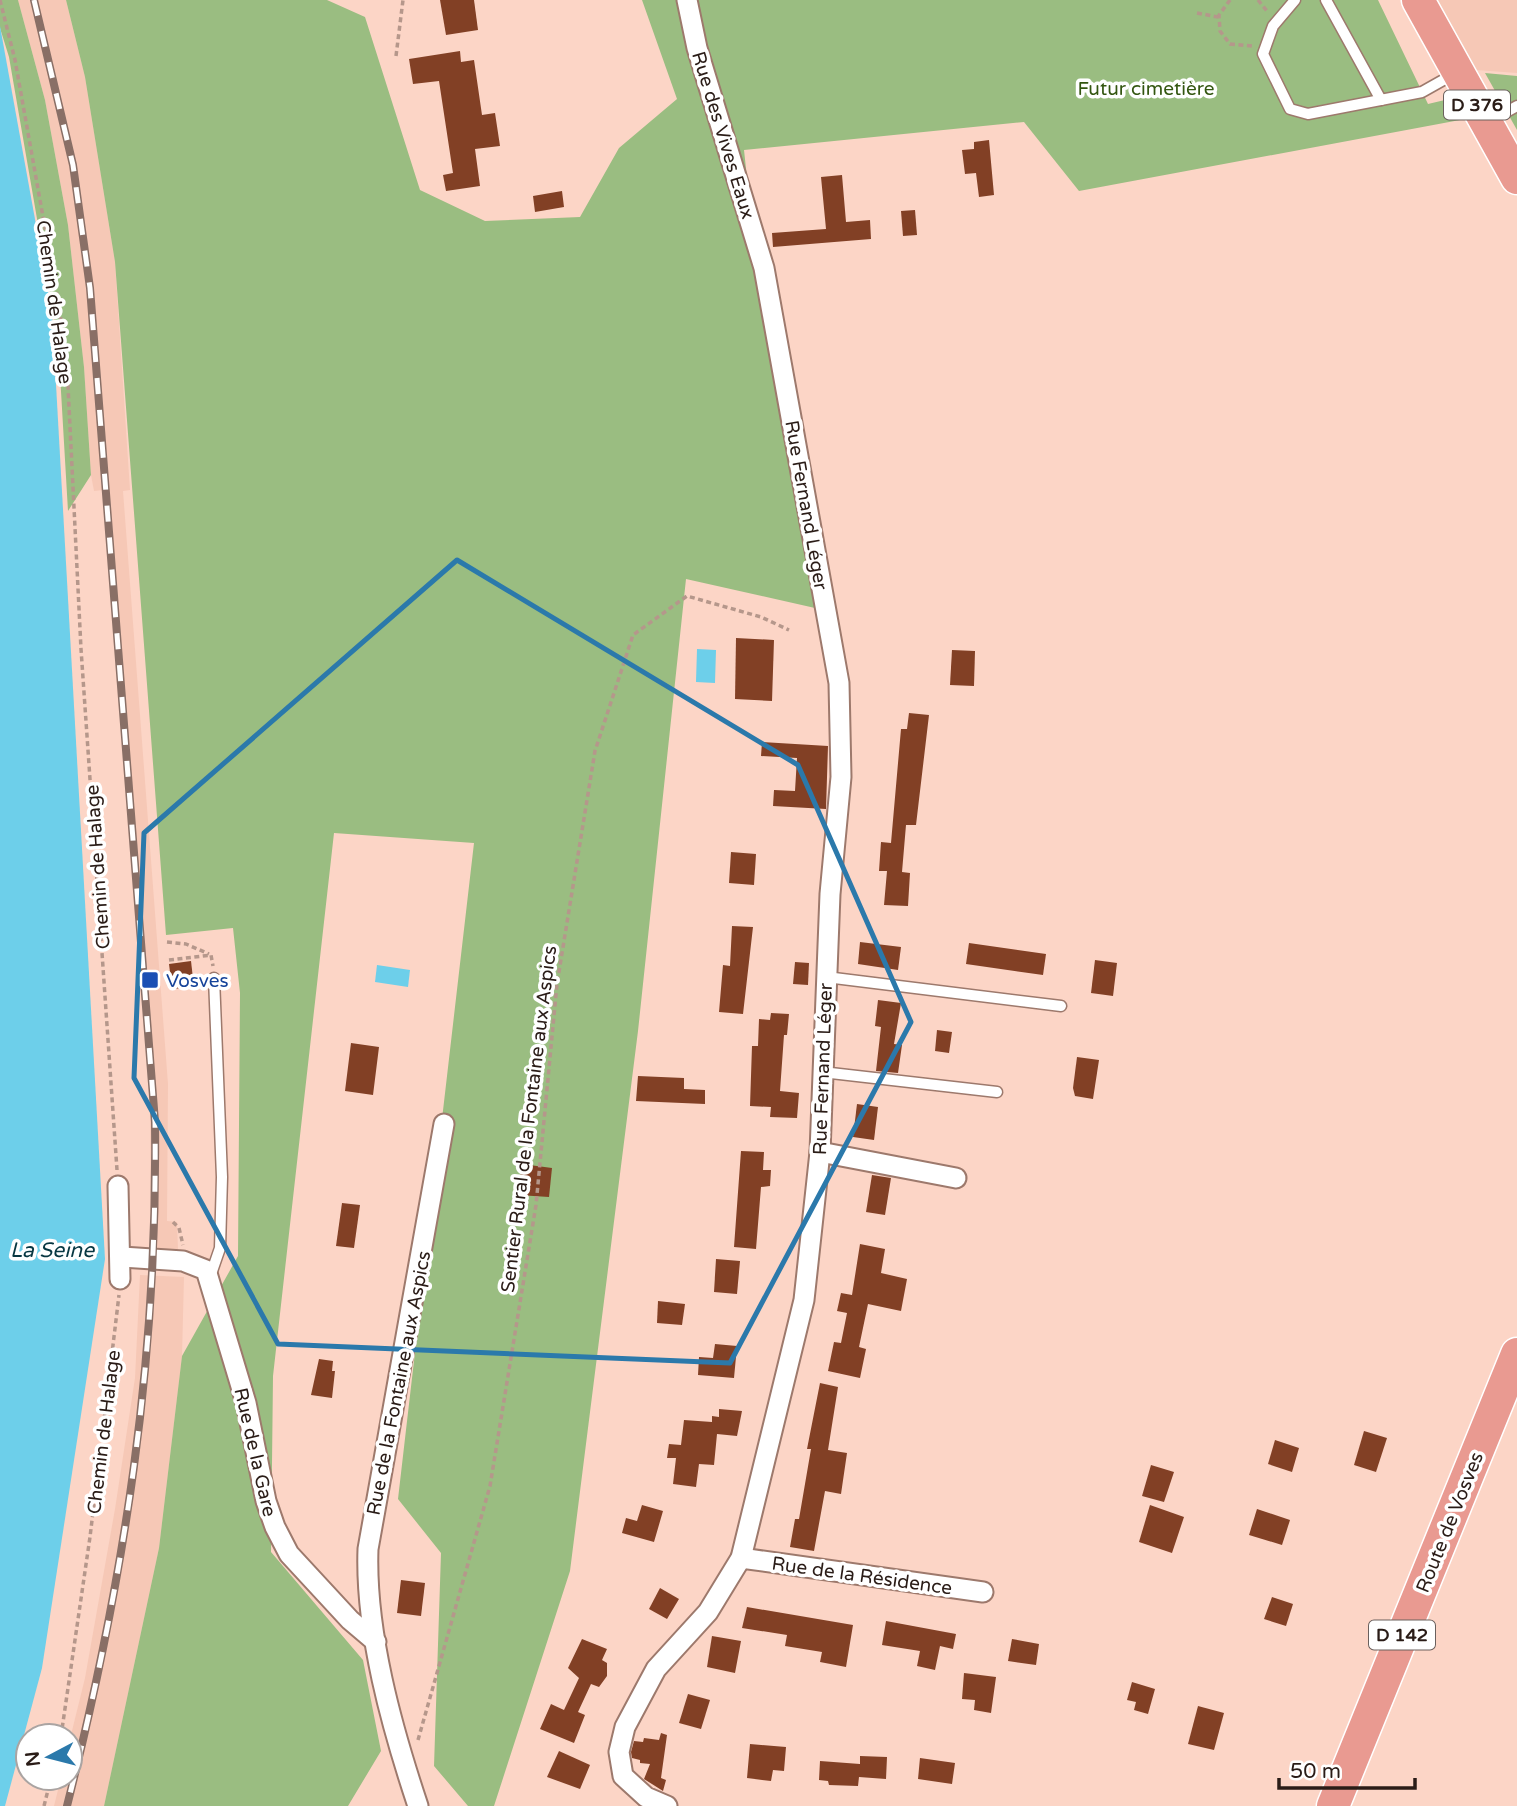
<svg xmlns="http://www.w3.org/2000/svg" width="1517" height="1806" font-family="'Varela Round',sans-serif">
<rect width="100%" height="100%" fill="#fcd5c6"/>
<g fill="#f6c8b6">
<path d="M18,0H66L85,77L115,262L130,490L123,491L168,1084L167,1221L177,1222L178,1250L151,1249L150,1098L103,490L94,491L91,475L84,367L68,225L45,100Z"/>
<path d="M1436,0H1517V73L1476,70Z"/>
<path d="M140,1275L184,1277L182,1356L159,1548L104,1806H54L61,1778H70V1739L85,1678L115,1509L135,1378Z"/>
</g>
<g fill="#9abd81">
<path d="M0,0H18L45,100L68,225L84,367L91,475L68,511L58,340L9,57L0,28Z"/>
<path d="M66,0H327L365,17L420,190L485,221L580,217L619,148L677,99L642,0H1378L1428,104L1449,99L1460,120L1079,191L1024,122L744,150L759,289L815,608L686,579L638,1031L570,1571L494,1806H468L434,1766L441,1553L398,1499L474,843L334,833L273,1376L271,1552L363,1660L381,1751L348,1806H104L159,1548L182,1356L238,1256L240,993L233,928L166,935L115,262L85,77Z"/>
<path d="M1485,73L1517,76V130Z"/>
</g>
<g fill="#6dcfea">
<path d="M0,26L52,313L105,1259L42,1668L5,1806H0Z"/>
<path d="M697,649L716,650L715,683L696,682Z"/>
<path d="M377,965L410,970L408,987L375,982Z"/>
</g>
<g fill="#824025">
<path d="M440,0H474L478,30L446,35Z"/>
<path d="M460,51L461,62L474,60L482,115L495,113L500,146L475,149L480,186L446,191L443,175L453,173L439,81L413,84L409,59Z"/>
<path d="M989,140L994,195L979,197L976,173L965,174L962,150L974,149V142Z"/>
<path d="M842,175L846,222L870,220L871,239L773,247L772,233L826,229L821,177Z"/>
<path d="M562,191L564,207L535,212L533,196Z"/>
<path d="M915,210L917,235L903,236L901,211Z"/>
<path d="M736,638L774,640L772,701L735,699Z"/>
<path d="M952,650L975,651L974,686L950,685Z"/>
<path d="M909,713L929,715L916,825H906L902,872L910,873L908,906L884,905L887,871H879L881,842L891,843L901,729H907Z"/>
<path d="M762,742L828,746L826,809L773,806L774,790L795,791L797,758L761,756Z"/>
<path d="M731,852L756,854L754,885L729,883Z"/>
<path d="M732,926L753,927L743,1014L719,1012L723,965L730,966Z"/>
<path d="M860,942L901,947L898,970L858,964Z"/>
<path d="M969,943L1046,954L1043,975L966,964Z"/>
<path d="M1095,960L1117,963L1113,996L1091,993Z"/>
<path d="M191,961L194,987L172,989L169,964Z"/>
<path d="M795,962L809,963L808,985L793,984Z"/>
<path d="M878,1000L901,1003L894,1044L902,1045L898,1073L876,1071L881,1027L875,1026Z"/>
<path d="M771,1013L789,1014L787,1035H784L780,1091L799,1093L797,1118L770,1117L771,1107L750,1106L752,1046H758L759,1019L770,1020Z"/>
<path d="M937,1030L952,1032L949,1053L935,1051Z"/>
<path d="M351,1043L379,1047L373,1095L345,1091Z"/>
<path d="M1077,1057L1099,1060L1093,1099L1075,1096L1073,1088Z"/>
<path d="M638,1076L684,1078V1089L705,1090V1104L636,1101Z"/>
<path d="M857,1104L878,1107L874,1140L853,1137Z"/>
<path d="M741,1151L764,1152L763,1170H771L770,1186L761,1187L756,1249L734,1247Z"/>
<path d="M522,1164L552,1168L549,1197L518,1195Z"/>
<path d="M872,1175L891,1178L885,1215L866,1212Z"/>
<path d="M342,1203L360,1205L354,1248L336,1246Z"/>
<path d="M860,1244L885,1249L881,1273L907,1279L901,1311L868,1304L859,1347L866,1349L860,1378L828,1371L834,1342L841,1343L847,1313L837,1311L841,1293L852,1295Z"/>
<path d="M716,1259L740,1261L737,1294L714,1292Z"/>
<path d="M658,1301L685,1304L682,1325L657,1323Z"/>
<path d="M715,1344L737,1346L734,1378L698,1375L699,1357L713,1358Z"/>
<path d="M319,1359L333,1361L332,1371H335L332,1398L311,1395Z"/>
<path d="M820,1383L838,1387L828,1450L847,1453L841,1494L825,1491L814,1551L790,1547L795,1519H799L811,1449H807Z"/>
<path d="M719,1409L742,1411L737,1436L717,1434L714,1465L699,1464L696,1487L673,1484L676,1458H667L669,1444L681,1445L684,1420L712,1422V1416L719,1417Z"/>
<path d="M1364,1431L1387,1438L1376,1472L1354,1465Z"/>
<path d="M1275,1440L1299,1448L1292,1472L1268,1464Z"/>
<path d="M1151,1465L1174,1472L1164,1502L1142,1496Z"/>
<path d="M642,1505L663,1511L654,1542L622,1533L626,1518L637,1521Z"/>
<path d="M1150,1505L1184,1517L1172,1553L1139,1542Z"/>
<path d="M1257,1509L1290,1520L1282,1545L1249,1535Z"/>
<path d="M401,1580L425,1583L421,1616L397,1613Z"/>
<path d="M660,1588L679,1599L667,1619L649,1609Z"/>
<path d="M1272,1597L1293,1604L1286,1626L1264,1619Z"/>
<path d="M747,1607L853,1625L846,1667L820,1662L822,1652L785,1646L787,1635L742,1628Z"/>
<path d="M886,1621L956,1634L953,1649L940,1646L935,1670L917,1666L920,1651L882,1645Z"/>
<path d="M712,1636L741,1641L735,1673L707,1667Z"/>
<path d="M582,1639L607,1649L602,1660L607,1663V1676L599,1687L591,1684L578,1712L585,1715L574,1743L540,1729L551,1704L564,1710L579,1678L568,1668Z"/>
<path d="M1012,1639L1039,1644L1036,1665L1008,1661Z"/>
<path d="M964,1673L996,1677L991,1713L974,1710L975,1700L962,1699Z"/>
<path d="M1132,1682L1155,1689L1148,1714L1134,1710L1136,1702L1127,1700Z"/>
<path d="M688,1694L710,1700L701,1729L679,1723Z"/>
<path d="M1198,1706L1224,1713L1214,1750L1188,1744Z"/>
<path d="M661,1733L667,1735L661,1778L666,1780L663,1791L644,1779L650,1764L640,1763V1760L632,1758L631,1752L634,1741L643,1742L644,1738L659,1740Z"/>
<path d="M750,1744L786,1747L784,1771L773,1770L771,1781L747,1778Z"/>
<path d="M559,1751L590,1765L580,1789L547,1777Z"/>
<path d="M860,1756L887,1757L886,1779L859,1777L858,1786L829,1785L828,1781L819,1780L820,1761L860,1764Z"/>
<path d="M920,1758L955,1763L952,1784L918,1779Z"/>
</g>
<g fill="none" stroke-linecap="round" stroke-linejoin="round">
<defs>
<g id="service">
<path d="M1295,0L1273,26L1263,54L1290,109L1308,114L1422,92L1454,74"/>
<path d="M1326,0L1381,100"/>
<path d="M1490,121L1517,106"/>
<path d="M826,977L1061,1006"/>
<path d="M822,1072L997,1092"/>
<path d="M210,1277L220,1248L222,1177L214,978"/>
</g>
<g id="minor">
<path d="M820,1152L956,1178"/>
<path d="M118,1186L120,1279"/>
<path d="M122,1257L183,1261L206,1270L246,1403L266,1501L275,1527L289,1554L350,1620L376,1642"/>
<path d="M741,1558L983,1592"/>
<path d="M418,1806C392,1728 365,1632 368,1549L444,1124"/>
<path d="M667,1806L646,1797L623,1776L619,1752L625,1727L656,1669L708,1612L741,1558L804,1300L820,1152L830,894L841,777L839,683L764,268L697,48L687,0"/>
</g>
<g id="primary">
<path d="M1418,0L1517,178"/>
<path d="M1333,1806L1517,1354"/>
</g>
</defs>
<use href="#service" stroke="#9d796c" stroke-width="13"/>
<use href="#minor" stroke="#9d796c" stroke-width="23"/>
<use href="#primary" stroke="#fff" stroke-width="35"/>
<g stroke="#b5978b" stroke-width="3.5" stroke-dasharray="5 3.5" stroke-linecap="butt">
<path d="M0,0L15,60L60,312L68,386L81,649L117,1170"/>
<path d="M1230,0L1219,15L1220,31L1230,44L1252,46"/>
<path d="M1258,0L1267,11"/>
<path d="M1197,13L1218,17"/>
<path d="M396,56L403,0"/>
<path d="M167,942L186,944L209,954"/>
<path d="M169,960L211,955L213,966"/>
<path d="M173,1222L179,1228L183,1245"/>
<path d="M61,1736L90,1537L119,1295"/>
<path d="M418,1740L490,1486L536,1205L557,984L595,751L633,635L687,596L761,617L789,630"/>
<path d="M44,1806L51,1778"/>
</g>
<use href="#service" stroke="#fff" stroke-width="10"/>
<use href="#minor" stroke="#fff" stroke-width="19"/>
<use href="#primary" stroke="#e99a91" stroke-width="32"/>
<defs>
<path id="rail" d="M34,0L73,165L90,288L155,1122C158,1360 125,1576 67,1806"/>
</defs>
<use href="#rail" stroke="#896f66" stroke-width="8"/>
<use href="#rail" stroke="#fff" stroke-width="5" stroke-dasharray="16" stroke-linecap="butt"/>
</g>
<path fill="none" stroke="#2b79ab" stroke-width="5" stroke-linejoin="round" d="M457,560L798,765L911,1022L730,1363L278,1344L134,1078L144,833Z"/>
<rect fill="#1a4fb4" stroke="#fff" stroke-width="2.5" x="141" y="971" width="18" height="18" rx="3.5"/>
<g text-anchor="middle" stroke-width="7" stroke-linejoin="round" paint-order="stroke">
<g fill="#fff" stroke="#6a605d" stroke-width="2">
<rect x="1444" y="90.5" width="66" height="29" rx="5"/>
<rect x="1369" y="1620.5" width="66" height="29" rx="5"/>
</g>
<g font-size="18" font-weight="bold" fill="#2a1c17">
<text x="1477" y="111">D 376</text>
<text x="1402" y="1641">D 142</text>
</g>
<g font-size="19" fill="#335610" stroke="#fff">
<text x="1146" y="95">Futur cimetière</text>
</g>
<g font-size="19" fill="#2a1c17" stroke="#fff">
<text transform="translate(724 135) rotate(73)" y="7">Rue des Vives Eaux</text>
<text transform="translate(55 302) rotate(82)" y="7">Chemin de Halage</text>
<text transform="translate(807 505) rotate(80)" y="7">Rue Fernand Léger</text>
<text transform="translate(97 867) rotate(-94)" y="7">Chemin de Halage</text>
<text transform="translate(822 1069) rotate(-88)" y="7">Rue Fernand Léger</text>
<text transform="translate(528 1119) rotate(-83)" y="7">Sentier Rural de la Fontaine aux Aspics</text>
<text transform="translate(398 1383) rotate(-79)" y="7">Rue de la Fontaine aux Aspics</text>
<text transform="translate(103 1432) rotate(-83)" y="7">Chemin de Halage</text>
<text transform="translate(256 1452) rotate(77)" y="7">Rue de la Gare</text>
<text transform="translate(1449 1522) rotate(-68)" y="7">Route de Vosves</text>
<text transform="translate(862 1575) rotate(8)" y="7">Rue de la Résidence</text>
</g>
<g font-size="19" fill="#164399" stroke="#fff" text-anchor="start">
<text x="166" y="987">Vosves</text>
</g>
<g font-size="21" font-style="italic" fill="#073742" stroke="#fff">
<text x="52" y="1257">La Seine</text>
</g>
</g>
<g transform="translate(49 1757) rotate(263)"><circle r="33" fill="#ffffff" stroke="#aaa4a2" stroke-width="2"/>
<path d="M0-5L12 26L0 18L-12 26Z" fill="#2b79ab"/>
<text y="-10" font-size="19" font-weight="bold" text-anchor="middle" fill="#2a1c17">N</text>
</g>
<path d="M1279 1778v10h136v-10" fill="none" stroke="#2a1c17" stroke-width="3.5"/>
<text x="1290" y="1778" font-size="21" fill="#2a1c17" stroke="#ffffff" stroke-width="5" paint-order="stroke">50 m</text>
</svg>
